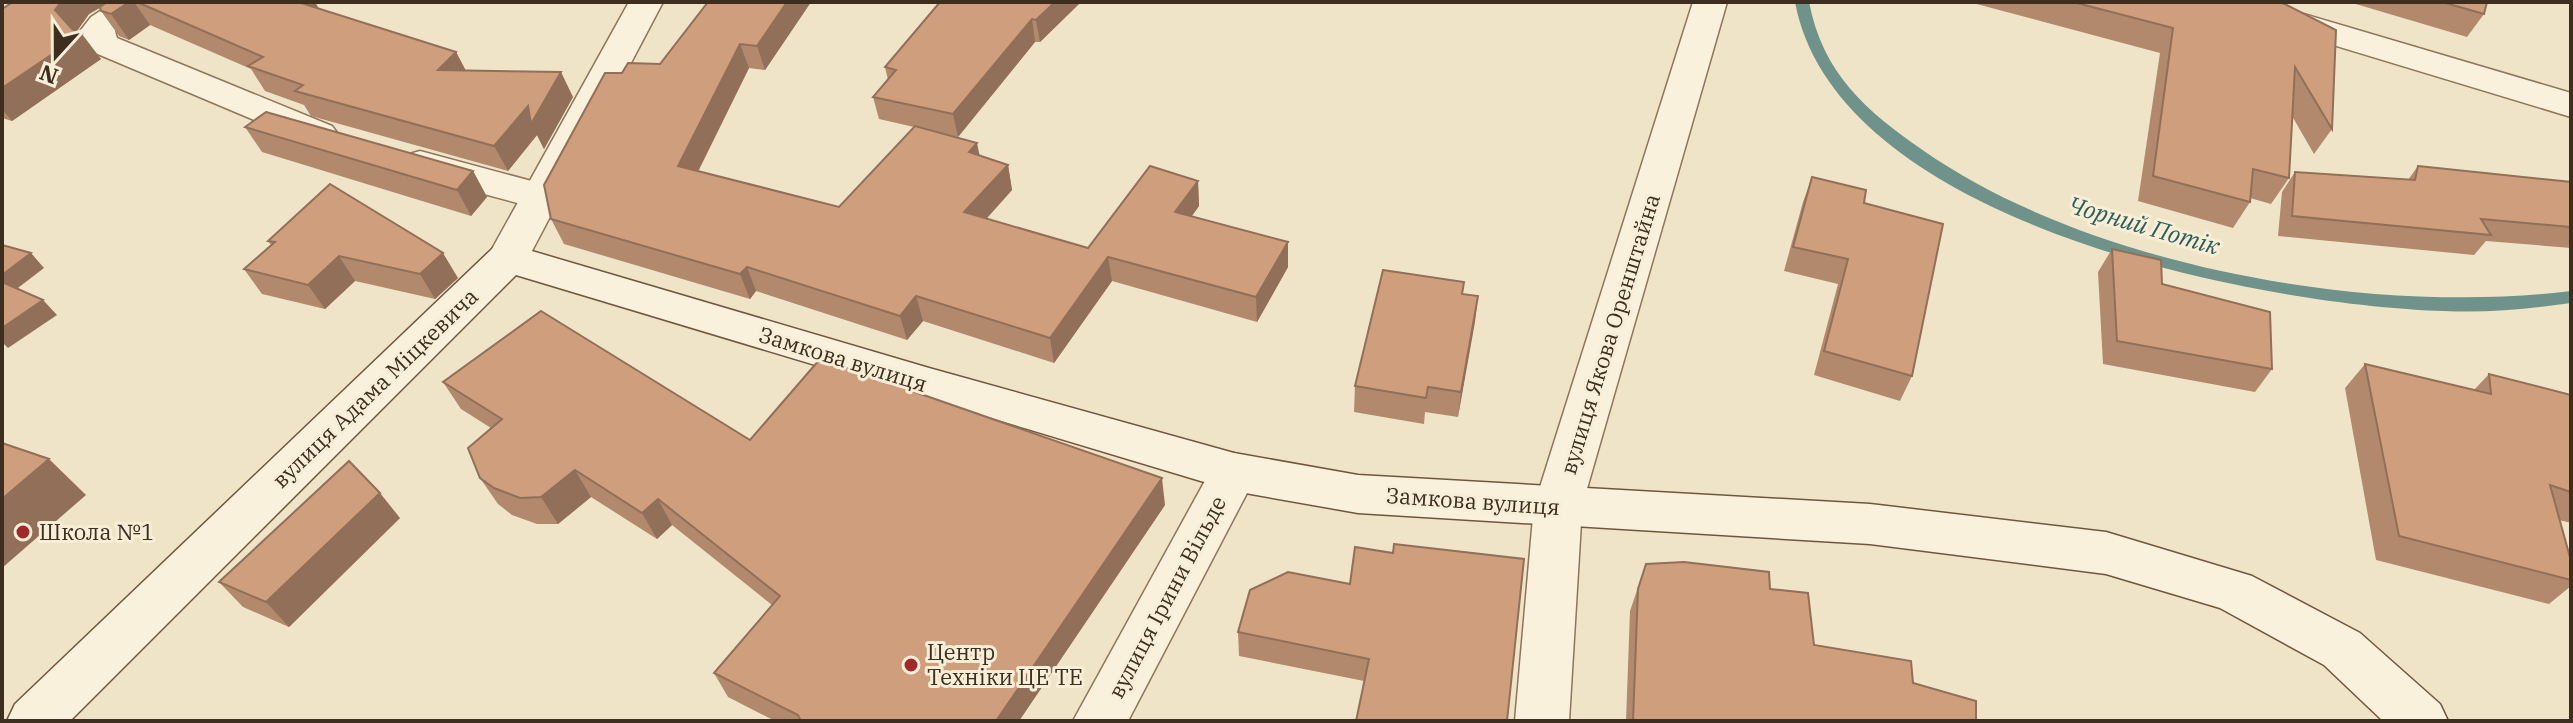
<svg xmlns="http://www.w3.org/2000/svg" width="2573" height="723" font-family="'IBM Plex Serif',serif">
<rect width="100%" height="100%" fill="#f0e4c8"/>
<g fill="none" stroke-linecap="round" stroke-linejoin="round">
<path fill="#6f938a" fill-rule="evenodd" d="M1795,2H1809C1823,74 1866,111 1924,151C2091,267 2370,316 2571,291V303C2529,309 2487,313 2444,311C2257,305 1836,223 1795,2Z"/>
<defs>
<g id="minor">
<path d="M114,2H154L115,31L117,38L332,126L338,134L332,142L319,146L306,142L93,52L77,35L91,17Z"/>
<path d="M1693,2H1727L1582,506L1569,721H1515L1534,506Z"/>
<path d="M420,151L554,187L560,196L554,205L540,209L406,173L401,164L406,155Z"/>
<path d="M1234,453L1251,459L1258,472L1128,721H1073L1217,459Z"/>
</g>
<g id="tertiary">
<path d="M629,2H663L523,268L508,272L493,268L487,258Z"/>
<path d="M2209,2H2263L2571,93V117L2214,9Z"/>
</g>
<path id="secondary" d="M508,244L929,368L1234,453L1358,475L1870,504L2106,532L2252,576L2360,633L2440,704L2448,721H2383L2324,665L2220,608L2106,574L1870,544L1358,513L1234,491L516,275L70,721H7L15,704L493,248Z"/>
</defs>
<use href="#minor" stroke="#8d765c" stroke-width="3"/>
<use href="#tertiary" stroke="#8d765c" stroke-width="3"/>
<use href="#secondary" stroke="#6f573f" stroke-width="3"/>
<use href="#minor" fill="#faf1dc" fill-rule="evenodd"/>
<use href="#tertiary" fill="#faf1dc" fill-rule="evenodd"/>
<use href="#secondary" fill="#faf1dc" fill-rule="evenodd"/>
</g>
<g fill="#b2896c">
<path d="M13,2H315L319,9L456,52L466,71L573,97L544,149L537,135L508,171L311,116L304,105L265,91L251,69L150,25L129,40L119,36L101,11L100,8L89,14L77,31L101,59L12,121L2,118V9Z"/>
<path d="M708,2H811L765,70L749,68L698,172L839,207L914,127L879,119L873,97L888,80L885,67L1081,2L1040,42H1035L958,137L935,132L979,155L1008,165L1012,190L986,219L1088,248L1198,181L1199,206L1192,216L1288,267L1257,322L1112,281L1054,363L923,321L907,340L756,291L750,299L564,244L551,219L622,73L660,64Z"/>
<path d="M1969,2H2278L2332,129L2314,154L2292,116L2289,178L2271,204L2250,198V202L2233,228L2138,201L2160,53Z"/>
<path d="M2349,2H2487L2484,14L2467,37Z"/>
<path d="M245,127L473,171L487,197L471,216L262,152Z"/>
<path d="M2418,166L2571,182V248L2486,241L2474,255L2278,236L2282,192L2295,172L2408,180Z"/>
<path d="M1812,177L1864,203L1912,376L1900,401L1814,375L1838,284L1784,271L1803,202Z"/>
<path d="M268,241L458,278L435,299L355,281L325,309L262,294L244,269L271,245Z"/>
<path d="M2112,249L2272,369L2255,392L2103,364L2098,272Z"/>
<path d="M1464,282L1462,294L1478,296L1458,417L1425,412L1424,424L1354,412L1355,386Z"/>
<path d="M2365,364L2474,390L2489,374L2571,395V523L2559,520L2571,561V586L2549,604L2376,560L2345,388Z"/>
<path d="M443,382L750,440L1165,505L1019,721H775L728,697L714,673L772,605L672,525L657,539L591,497L558,524H537L512,515L498,504L480,478L491,428L461,409Z"/>
<path d="M400,518L289,627L243,607L219,582Z"/>
<path d="M1646,564L1770,589L1814,645L1913,683L1976,721H1626L1630,611Z"/>
<path d="M1250,590L1507,721L1364,681L1239,656L1238,632Z"/>
</g>
<g fill="#916f58">
<path d="M61,2H109L89,14L74,35L55,10Z"/>
<path d="M129,2H134L150,25L129,40L111,14Z"/>
<path d="M292,2H315L322,15Z"/>
<path d="M787,2H811L765,70L757,46Z"/>
<path d="M1055,2H1081L1040,42L1036,20Z"/>
<path d="M1032,19L1035,42L958,137L953,114Z"/>
<path d="M82,34L101,59L12,121L2,109V88Z"/>
<path d="M740,44L749,68L688,191L678,166Z"/>
<path d="M456,52L469,77L438,70Z"/>
<path d="M561,72L573,97L544,149L537,135L508,171L494,146L528,106Z"/>
<path d="M977,143L982,167L969,152Z"/>
<path d="M1008,165L1012,190L970,237L964,212Z"/>
<path d="M473,171L487,197L471,216L457,190Z"/>
<path d="M1198,181L1199,206L1177,236L1175,212Z"/>
<path d="M1288,242V267L1257,322L1256,297Z"/>
<path d="M31,253L44,268L10,294L2,285V275Z"/>
<path d="M443,253L458,278L435,299L420,274Z"/>
<path d="M339,256L355,281L325,309L308,285Z"/>
<path d="M1108,257L1112,281L1054,363L1050,338Z"/>
<path d="M747,267L756,291L750,299L740,274Z"/>
<path d="M916,296L923,321L907,340L900,316Z"/>
<path d="M1478,296L1475,322L1458,417L1461,392Z"/>
<path d="M43,300L57,315L8,348L2,342V328Z"/>
<path d="M49,459L86,495L2,568V499Z"/>
<path d="M575,470L591,497L558,524L541,497Z"/>
<path d="M1162,478L1165,505L1019,721H996Z"/>
<path d="M380,493L400,518L289,627L266,602Z"/>
<path d="M658,499L672,525L657,539L642,513Z"/>
</g>
<g fill="#cf9f7d" stroke="#916f58" stroke-width="2">
<path d="M13,2H61L55,10L72,29L82,34L2,88V9Z"/>
<path d="M107,2H129L111,14L101,11L100,7Z"/>
<path d="M137,2H298L456,52L438,70L561,72L531,124L528,106L494,146L295,91L303,85L248,66L263,57Z"/>
<path d="M708,2H787L757,46L740,44L678,166L839,207L915,126L977,143L969,152L1008,165L964,212L1088,248L1150,166L1198,181L1175,212L1288,242L1256,297L1108,257L1050,338L916,296L900,316L747,267L740,274L551,219L544,185L605,73H622L628,63L660,64Z"/>
<path d="M940,2H1055L1036,20L1032,19L953,114L873,97L896,70L885,67Z"/>
<path d="M2073,2H2278L2285,4L2336,30L2332,129L2295,67L2289,178L2253,169L2250,202L2153,176L2173,28Z"/>
<path d="M2442,2H2487L2484,14Z"/>
<path d="M266,112L473,171L457,190L245,127Z"/>
<path d="M2418,166L2571,182V227L2481,219L2491,235L2292,216L2295,172L2415,180Z"/>
<path d="M1812,177L1866,190L1864,203L1943,224L1912,376L1824,351L1848,259L1793,247Z"/>
<path d="M330,184L443,253L420,274L339,256L308,285L244,269L275,242L268,241Z"/>
<path d="M2,245L31,253L2,275Z"/>
<path d="M2112,249L2161,260L2162,284L2270,312L2272,369L2117,341Z"/>
<path d="M1383,270L1464,282L1462,294L1478,296L1461,392L1428,387L1426,398L1355,386Z"/>
<path d="M2,282L43,300L2,328Z"/>
<path d="M541,311L750,440L820,359L1162,478L996,721H801L798,715L714,673L780,596L658,499L642,513L575,470L541,497L520,498L494,488L480,478L468,448L502,419L443,382Z"/>
<path d="M2365,364L2491,394L2489,374L2571,395V492L2550,485L2571,561V580L2399,536Z"/>
<path d="M2,443L49,459L2,499Z"/>
<path d="M349,461L380,493L266,602L219,582Z"/>
<path d="M1394,544L1524,559L1507,721H1356L1369,659L1238,632L1250,590L1288,572L1350,584L1355,547L1393,553Z"/>
<path d="M1684,562L1769,572L1770,589L1808,593L1814,645L1911,661L1913,683L1976,701V721H1633L1638,589L1646,564Z"/>
</g>
<g fill="#9e2a2b" stroke="#f7eed8" stroke-width="3">
<circle cx="23" cy="532" r="8"/>
<circle cx="911" cy="665" r="8"/>
</g>
<g text-anchor="middle" stroke-width="6" stroke-linejoin="round" paint-order="stroke">
<g font-size="22" fill="#3d2e20" stroke="#f7eed8">
<text transform="translate(1610 334) rotate(-73)" y="8">вулиця Якова Оренштайна</text>
<text transform="translate(843 359) rotate(17)" y="8">Замкова вулиця</text>
<text transform="translate(375 388) rotate(-44)" y="8">вулиця Адама Міцкевича</text>
<text transform="translate(1473 501) rotate(4)" y="8">Замкова вулиця</text>
<text transform="translate(1167 597) rotate(-62)" y="8">вулиця Ірини Вільде</text>
</g>
<g font-size="22" fill="#3d2e20" stroke="#f7eed8" text-anchor="start">
<text x="39" y="540">Школа №1</text>
<text x="927" y="660">Центр<tspan x="927" dy="25">Техніки ЦЕ ТЕ</tspan></text>
</g>
<g font-size="24" font-style="italic" fill="#2f5d5a" stroke="#f7eed8">
<text transform="translate(2144 226) rotate(16)" y="8">Чорний Потік</text>
</g>
</g>
<rect width="2573" height="723" fill="none" stroke="#3d2e20" stroke-width="8"/>
<g transform="translate(56 56) rotate(201)" stroke="#f7eed8" stroke-width="6" paint-order="stroke">
<path d="M0-6L14 30L0 20L-14 30Z" fill="#3d2e20"/>
<text y="-12" font-size="22" font-weight="bold" text-anchor="middle" fill="#3d2e20">N</text>
</g>
</svg>
